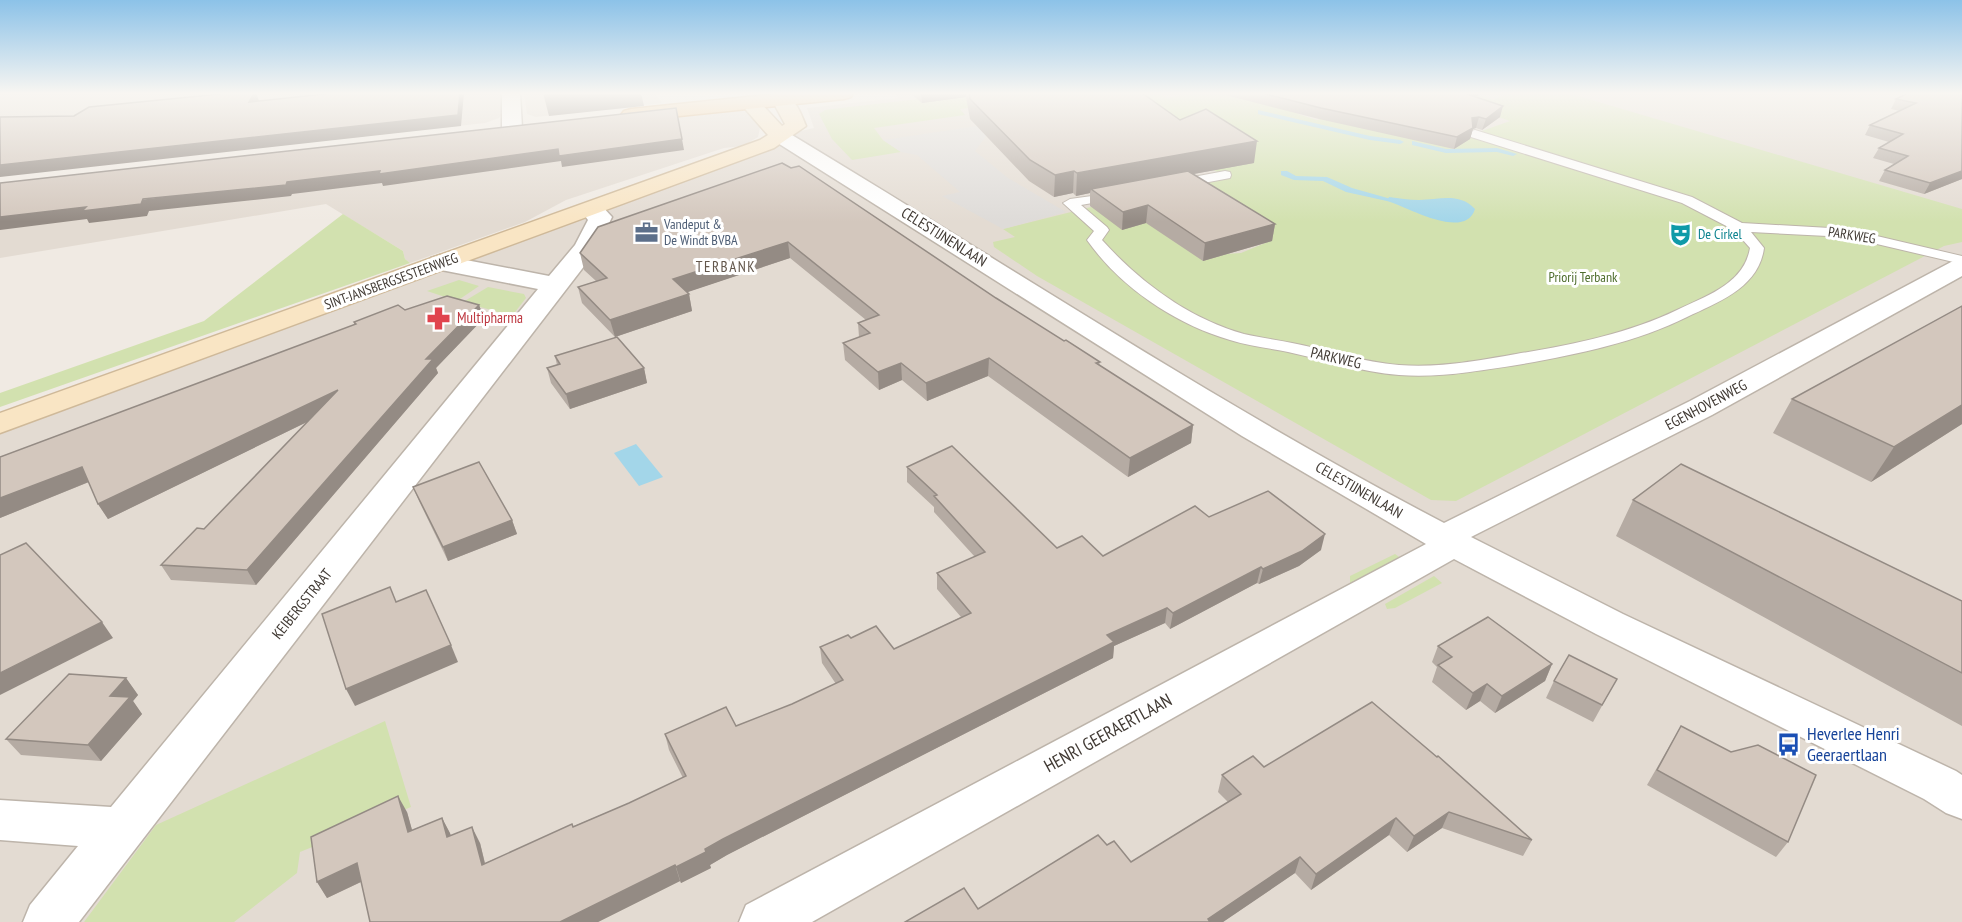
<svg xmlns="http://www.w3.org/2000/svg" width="1962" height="922" font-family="'PT Sans Narrow',sans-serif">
<rect width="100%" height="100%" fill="#f0eae3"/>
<g fill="#e3dbd2">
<path d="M0,93H504L506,108L499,118L485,123L0,176Z"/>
<path d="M524,93H655L662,103L536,117L527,114Z"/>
<path d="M894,93H1962V922H0V424L780,136L814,128L807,108L898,98Z"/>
<path d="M736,109L753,114L760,128L758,137L743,146L724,148L566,200L525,222L410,263L405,259L403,251L326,204L0,258V194Z"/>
</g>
<g fill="#d2e1af">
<path d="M971,93L1019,101L960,109L965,115L874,128L883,140L901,152L852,160L832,139L819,114L825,110L832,109Z"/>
<path d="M1112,93H1158L1167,98L1198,93H1301L1298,114L1317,120L1360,106L1454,149L1479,132L1510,121L1429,93H1471L1493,100L1510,93H1568L1962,209V242L1944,246L1456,501L1431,500L1037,276L994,247L993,242L1015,237L1003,229L1091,207L1195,209L1226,254L1241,253L1270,241L1181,186L1229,177L1213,170Z"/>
<path d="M343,214L403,251L405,259L410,263L0,407V393L204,321Z"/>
<path d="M459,280L479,286L457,301L427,291Z"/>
<path d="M488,287L524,294L526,298L512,316L463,302Z"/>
<path d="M1395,554L1402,559L1355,583H1350V576Z"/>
<path d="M1434,576L1442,583L1395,608L1387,609L1385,604Z"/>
<path d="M385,721L411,807L300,852L297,873L234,922H84L156,825Z"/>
</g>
<path fill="#dedbd8" d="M978,126L987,135L975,151L1008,178L1066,212L1003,229L942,196L960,192L917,155L901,152L883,140Z"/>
<g fill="#a3d6e9">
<path d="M1389,197C1399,198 1409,200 1419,200C1439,200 1459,192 1475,209C1465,242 1404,205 1387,201Z"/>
<path d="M636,444L663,477L639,486L614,453Z"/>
</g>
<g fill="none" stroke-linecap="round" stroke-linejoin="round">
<g fill="#a3d6e9" fill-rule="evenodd">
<path d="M1258,110L1370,136L1400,140L1404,142L1400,144L1370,140L1258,114Z"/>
<path d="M1412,141L1446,149L1497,148L1517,154L1513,156L1497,152L1446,153L1412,145Z"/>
<path d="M1281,171H1287L1296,176L1327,177L1352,188L1391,199L1387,201L1346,192L1323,181L1294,180L1281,175Z"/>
</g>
<defs>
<g id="service">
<path d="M1475,130L1692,197L1742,223L1847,229L1962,256V264L1847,237L1751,232L1764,248C1759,287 1719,302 1687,317C1635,343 1574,355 1517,365C1478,371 1439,378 1399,375C1361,372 1325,360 1288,352C1269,348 1249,346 1230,340C1175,324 1120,287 1087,240L1094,231L1063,203L1070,199L1121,192L1123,195L1121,198L1081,205L1107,227L1109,230L1102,240C1140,282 1188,318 1244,334C1261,338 1279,340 1297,344C1331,351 1363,362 1399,365C1439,368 1477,361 1516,354C1571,345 1627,334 1677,310C1706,296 1744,284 1750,248L1734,230L1682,203L1471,137V131Z"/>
<path d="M1225,171L1230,172L1231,175L1230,178L1177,188L1170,184L1177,180Z"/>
</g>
<g id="minor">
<path d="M502,93H520L522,128L519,132H505L502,128Z"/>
<path d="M780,130L787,132C1005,263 1218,405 1444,523L1690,401L1953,261L1962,258V276L1712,415L1471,537L1623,614L1956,771L1962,775V819L1946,813L1924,799L1596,634L1454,559L812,922H739L746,905L1426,544L1242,436L773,140L770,136L773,132Z"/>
<path d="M592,202L600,204L612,217L595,252L79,922H23L30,905L78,846L0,840V800L111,807L538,289L431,268L427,263L431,258L440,255L549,276L575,245L588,220L580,209L584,204Z"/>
</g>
<path id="secondary" d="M782,94C796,98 801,114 806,126L774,148L0,433V413L760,140L768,135L739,102L742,98H756L782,126L785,124L772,100L775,96Z"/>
<path id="primary" d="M787,93H853L851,97L844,99L631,121L624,119L621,115L624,111L631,109Z"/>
</defs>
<use href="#service" stroke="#bdb4aa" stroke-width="2"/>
<use href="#minor" stroke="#bdb4aa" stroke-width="3"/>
<use href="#secondary" stroke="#cfb999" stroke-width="3"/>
<use href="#primary" stroke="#d8a769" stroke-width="3"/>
<use href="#service" fill="#fff" fill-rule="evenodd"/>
<use href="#minor" fill="#fff" fill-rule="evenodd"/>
<use href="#secondary" fill="#f9e5c4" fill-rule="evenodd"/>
<use href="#primary" fill="#f5cd97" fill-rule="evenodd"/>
</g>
<g fill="#b5aba3">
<path d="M910,93H1142L1180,120L1254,163L1193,174L1275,224L1272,241L1203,261L1146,223L1122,230L1090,206V193L1076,196L1073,193L1054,197L1029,181L970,119L966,97L922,103Z"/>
<path d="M1218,93H1479V95L1475,97L1500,117L1482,130L1476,128L1473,129L1470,139L1454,149L1319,119Z"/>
<path d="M1962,93V179L1924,194L1879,181L1885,170L1894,164L1873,158L1879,148L1889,142L1865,135L1870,125L1900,111L1891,109L1896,99Z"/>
<path d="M782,163L1064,341L1100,362L1099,365L1193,425L1191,443L1128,477L988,376L927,401L902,380L879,390L845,360L843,343L859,337L858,323L866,320L790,258L687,292L689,294L692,311L615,337L582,303L578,287L596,281L584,270L580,253Z"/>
<path d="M479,305L484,318L436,368L438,373L256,585L171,580L161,565L204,529L307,422L108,519L98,504L89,482L0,518V457L354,325V322L405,310Z"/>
<path d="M555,356L644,368L647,383L570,409L551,383L547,368L557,365Z"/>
<path d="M1792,399L1962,424L1871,482L1773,433Z"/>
<path d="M907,467L1057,548L1103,556L1209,517L1321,550L1299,566L1259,584L1257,583L1170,629L1165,623L1114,646L1113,658L727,855L710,865L711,868L681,883L680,881L598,922H370L361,882L327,898L317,882L407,812L412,830L442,818L451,836L480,843L485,863L629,803L683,778L669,750L665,734L736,726L792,704L836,684L822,663L820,647L851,638L894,649L961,617L937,589V573L975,557L934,512V507L907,482Z"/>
<path d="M413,487L512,520L517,534L448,561L419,501Z"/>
<path d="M1633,500L1962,601V726L1616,536Z"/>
<path d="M1438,646L1552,664L1545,681L1495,713L1480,701L1466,710L1432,682L1437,667L1432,662Z"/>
<path d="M126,678L138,695L133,701L142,714L101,761L21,755L6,739Z"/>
<path d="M1617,679L1593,722L1546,698L1554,681Z"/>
<path d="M1372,702L1532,840L1523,856L1442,828L1407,852L1389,835L1311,890L1295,873L1223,922H905L978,909L1107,845L1131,862L1228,802L1218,792L1222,775L1264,767Z"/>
<path d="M1681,726L1788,842L1776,857L1647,785Z"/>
</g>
<g fill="#948b84">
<path d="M254,93H256L259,101L249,102Z"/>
<path d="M460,93H464L461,126L0,177V165Z"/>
<path d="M543,93H641L644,106L549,116Z"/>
<path d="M921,93H966V97L922,103Z"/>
<path d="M1460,93H1479V95L1458,103Z"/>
<path d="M1503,106L1500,117L1482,130L1486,119Z"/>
<path d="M1479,117L1476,128L1473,129L1470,139L1454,149L1457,137L1472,118Z"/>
<path d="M682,139L684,150L562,167L561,161L383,186L382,183L292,194L291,196L149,211L147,216L89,223L87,219L0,230V217L558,149Z"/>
<path d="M1257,141L1254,163L1095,192L1091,189L1090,193L1076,196L1077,173Z"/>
<path d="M1074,171L1073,193L1054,197L1055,175Z"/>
<path d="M1962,171V179L1924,194L1930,183Z"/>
<path d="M1148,205L1146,223L1122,230L1123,212Z"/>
<path d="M1275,224L1272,241L1203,261L1205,243Z"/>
<path d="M788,242L790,258L676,296L673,279Z"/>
<path d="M689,294L692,311L615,337L610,320Z"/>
<path d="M479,305L484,318L436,368L438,373L256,585L247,570L426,359Z"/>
<path d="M989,358L988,376L927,401L926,383Z"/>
<path d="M901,363L902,380L879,390L878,372Z"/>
<path d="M644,368L647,383L570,409L566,394Z"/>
<path d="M338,390L344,404L108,519L98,504Z"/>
<path d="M1962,405V424L1871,482L1894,447Z"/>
<path d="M1193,425L1191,443L1128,477L1130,458Z"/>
<path d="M82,467L91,481L0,518V498Z"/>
<path d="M512,520L517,534L448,561L443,547Z"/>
<path d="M1325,534L1321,550L1299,566L1259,584L1263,569Z"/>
<path d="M1261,567L1257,583L1170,629L1173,613Z"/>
<path d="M1167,608L1165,623L1114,646L1113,658L727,855L710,865L711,868L681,883L676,867L723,839L1107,635Z"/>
<path d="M102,622L113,638L0,695V673Z"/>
<path d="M451,645L458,662L355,706L346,689Z"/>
<path d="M1552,664L1545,681L1495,713L1502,696Z"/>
<path d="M126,678L138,695L133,701L142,714L101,761L88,745L110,696Z"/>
<path d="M1487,684L1480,701L1466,710L1473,693Z"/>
<path d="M398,796L407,812L417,848L408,832Z"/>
<path d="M1449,812L1442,828L1407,852L1414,836Z"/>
<path d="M442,818L450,833L456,853L447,837Z"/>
<path d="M1396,818L1389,835L1311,890L1316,874Z"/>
<path d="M472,827L480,843L489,881L482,865Z"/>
<path d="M1300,857L1295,873L1223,922H1207L1208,919Z"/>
<path d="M357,863L367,879L327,898L317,882Z"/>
<path d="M675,865L680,881L598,922H560Z"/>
</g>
<g fill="#d3c7bd" stroke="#948b84" stroke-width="1.5">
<path d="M230,93H254L249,102L334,93H460L458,115L0,165V117L74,116L89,107Z"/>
<path d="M969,93H1142L1180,120L1206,109L1257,141L1077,173L1074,171L1055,175L1030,160L970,99Z"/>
<path d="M1262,93H1464L1503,106L1486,119L1479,117L1472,118L1473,128L1457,137L1321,108Z"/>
<path d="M1908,93H1962V171L1930,183L1885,170L1908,156L1879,148L1903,134L1870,125L1916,103L1896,99Z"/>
<path d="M676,108L682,139L559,156L558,149L379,174L380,171L287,182L286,185L143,199L141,204L82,211L86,207L0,217V183Z"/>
<path d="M782,163L791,168L799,166L996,298L1064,341L1066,340L1100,362L1096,363L1193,425L1130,458L989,358L926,383L901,363L878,372L843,343L870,333L858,323L879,315L788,242L673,279L689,294L610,320L578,287L607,278L580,253L598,227Z"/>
<path d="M1188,171L1275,224L1205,243L1148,205L1123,212L1091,189Z"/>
<path d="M447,296L479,305L426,359H433L247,570L161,565L197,528L204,529L338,390L98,504L82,467L0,498V457L356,324L354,322L398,305L405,310Z"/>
<path d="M1962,306V405L1894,447L1792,399Z"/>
<path d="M617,337L644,368L566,394L547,368L560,364L555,356Z"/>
<path d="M952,446L1057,548L1082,536L1103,556L1195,506L1209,517L1268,491L1325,534L1302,551L1263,569L1261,567L1173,613L1167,608L1107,635L1114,642L723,839L705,849L706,852L676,867L675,865L560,922H370L357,863L317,882L311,837L398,796L408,832L442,818L447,837L472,827L482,865L572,824L573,827L629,803L686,776L665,734L726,707L736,726L792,704L843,680L820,647L848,635L851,638L876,626L894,649L971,613L937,573L985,552L934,496L937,495L907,467Z"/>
<path d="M479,462L512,520L443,547L413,487Z"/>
<path d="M1681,464L1962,601V673L1633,500Z"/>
<path d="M26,543L102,622L0,673V555Z"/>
<path d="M390,587L396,602L426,590L451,645L346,689L322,614Z"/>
<path d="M1488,617L1552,664L1502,696L1487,684L1473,693L1438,665L1452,657L1438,646Z"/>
<path d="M1569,655L1617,679L1602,705L1554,681Z"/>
<path d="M69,674L126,678L110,696L130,697L88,745L6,739Z"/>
<path d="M1372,702L1437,757L1438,756L1532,840L1449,812L1414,836L1396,818L1316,874L1300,857L1208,919L1210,922H905L964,888L978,909L1098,835L1107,845L1114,841L1131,862L1241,794L1222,775L1253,756L1264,767Z"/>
<path d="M1681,726L1731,752L1758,745L1816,775L1788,842L1657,770Z"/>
</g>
<linearGradient id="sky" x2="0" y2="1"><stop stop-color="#8cc2e8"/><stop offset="0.42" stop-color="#f8f6f2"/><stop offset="1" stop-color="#f8f6f2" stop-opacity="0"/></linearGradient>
<rect width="1962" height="222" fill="url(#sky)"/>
<defs>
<symbol id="office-bare" viewBox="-9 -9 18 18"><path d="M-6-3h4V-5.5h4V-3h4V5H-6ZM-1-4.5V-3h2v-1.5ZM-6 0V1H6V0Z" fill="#5c6f8a" stroke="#fff" stroke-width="2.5" paint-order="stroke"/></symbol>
<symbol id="theatre-bare" viewBox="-9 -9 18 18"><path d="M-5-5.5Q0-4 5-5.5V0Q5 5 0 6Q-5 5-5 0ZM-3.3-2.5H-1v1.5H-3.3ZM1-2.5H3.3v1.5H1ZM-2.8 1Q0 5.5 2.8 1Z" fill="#0f9aa8" stroke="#fff" stroke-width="2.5" paint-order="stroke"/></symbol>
<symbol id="pharmacy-bare" viewBox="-9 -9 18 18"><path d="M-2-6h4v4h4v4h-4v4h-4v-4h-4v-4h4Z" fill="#e0444e" stroke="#fff" stroke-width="2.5" paint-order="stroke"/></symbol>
<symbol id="bus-bare" viewBox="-9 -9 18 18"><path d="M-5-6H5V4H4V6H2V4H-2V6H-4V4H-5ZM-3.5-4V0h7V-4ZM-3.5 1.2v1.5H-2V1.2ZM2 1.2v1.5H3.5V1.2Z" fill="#1a4fb4" stroke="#fff" stroke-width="2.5" paint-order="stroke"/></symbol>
</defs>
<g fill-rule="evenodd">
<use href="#office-bare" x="630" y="216" width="33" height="33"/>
<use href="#theatre-bare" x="1664" y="218" width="33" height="33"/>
<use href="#pharmacy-bare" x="422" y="302" width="33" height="33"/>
<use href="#bus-bare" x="1772" y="728" width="33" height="33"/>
</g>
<g text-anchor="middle" stroke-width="6" stroke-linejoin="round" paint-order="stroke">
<g font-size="14" fill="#4e5e75" stroke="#fff" text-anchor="start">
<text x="664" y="229">Vandeput &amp;<tspan x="664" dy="16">De Windt BVBA</tspan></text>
</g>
<g font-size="14" fill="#0d838f" stroke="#fff" text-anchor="start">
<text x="1698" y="239">De Cirkel</text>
</g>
<g font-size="14" fill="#413a34" stroke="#fff">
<text transform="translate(1852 235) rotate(9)" y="5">PARKWEG</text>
<text transform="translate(391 281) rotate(-20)" y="5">SINT-JANSBERGSESTEENWEG</text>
</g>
<g font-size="14" fill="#4e6d2d" stroke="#fff">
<text x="1583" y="282">Priorij Terbank</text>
</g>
<g font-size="15" fill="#413a34" stroke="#fff">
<text transform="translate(944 237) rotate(32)" y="5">CELESTIJNENLAAN</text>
<text transform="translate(1336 358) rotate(13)" y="5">PARKWEG</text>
<text transform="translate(1706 405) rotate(-28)" y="5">EGENHOVENWEG</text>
<text transform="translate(1359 490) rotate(30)" y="5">CELESTIJNENLAAN</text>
<text transform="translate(302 604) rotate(-51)" y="5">KEIBERGSTRAAT</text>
</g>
<g font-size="15" letter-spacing="1.5" fill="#63574c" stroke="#fff">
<text x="726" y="272">TERBANK</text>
</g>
<g font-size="15" fill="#be3a42" stroke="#fff" text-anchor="start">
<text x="457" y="323">Multipharma</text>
</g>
<g font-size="18" fill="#413a34" stroke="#fff">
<text transform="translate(1108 733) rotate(-29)" y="6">HENRI GEERAERTLAAN</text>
</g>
<g font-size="18" fill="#164399" stroke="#fff" text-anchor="start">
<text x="1807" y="740">Heverlee Henri<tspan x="1807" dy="21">Geeraertlaan</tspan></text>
</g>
</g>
</svg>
